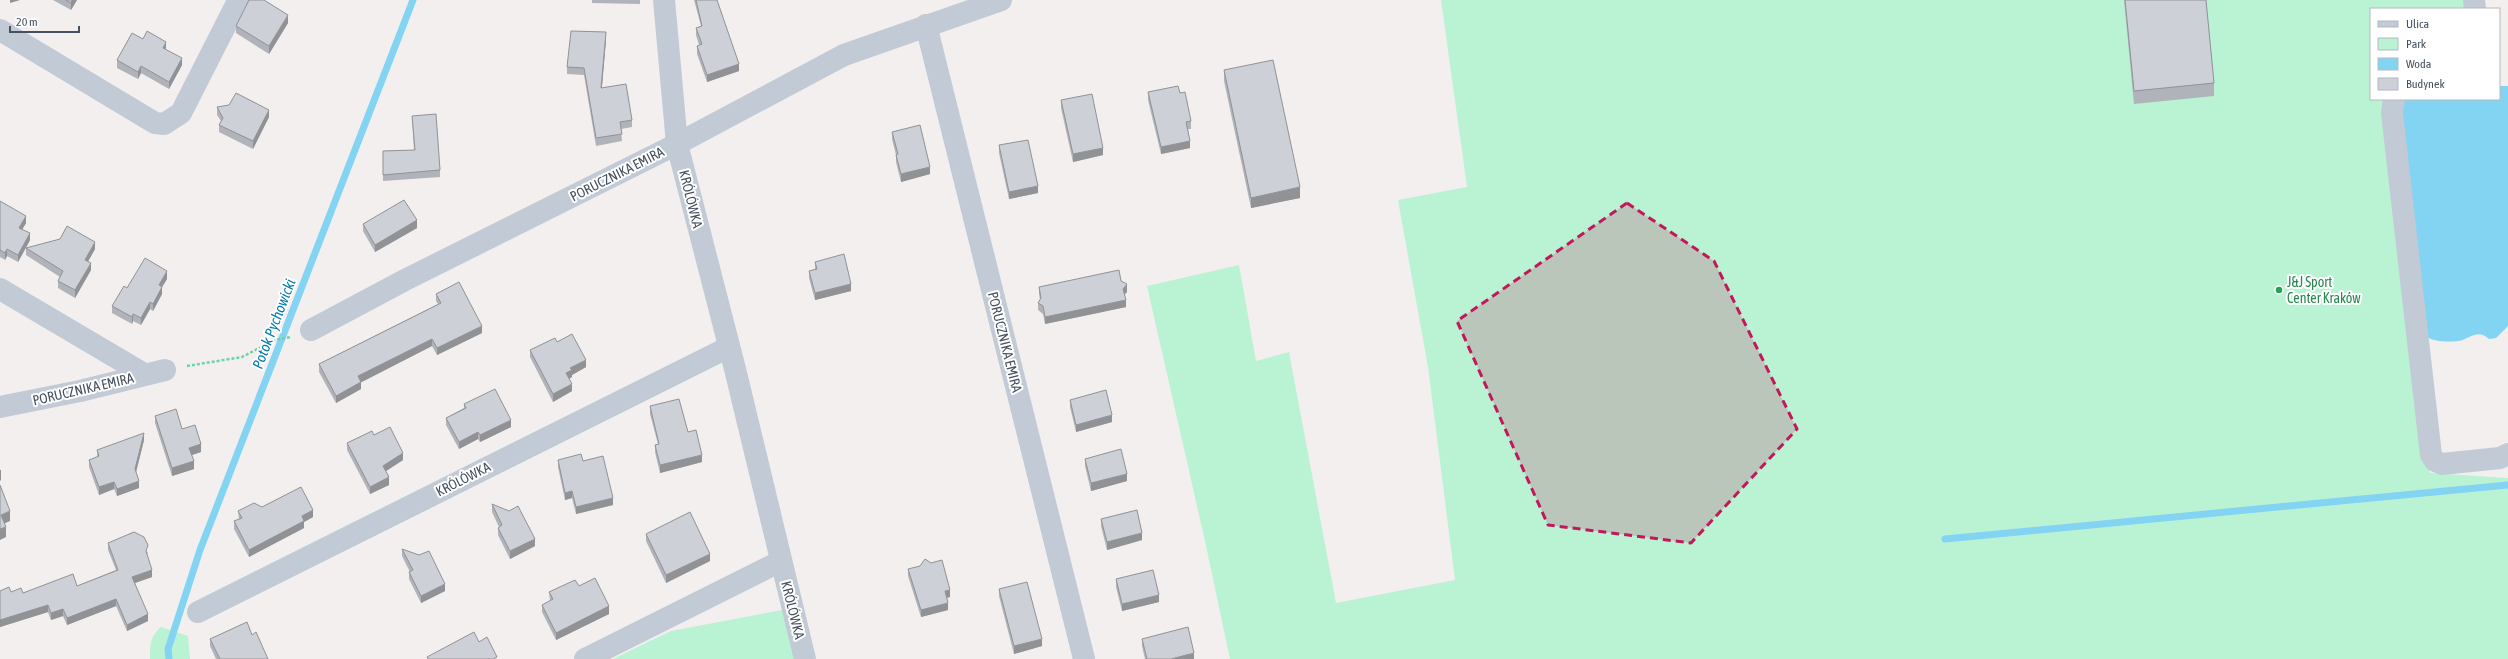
<svg xmlns="http://www.w3.org/2000/svg" width="2508" height="659" font-family="'Asap Condensed',sans-serif">
<rect width="100%" height="100%" fill="#f2efee"/>
<g fill="#baf2d4">
<path d="M1441,0H2479L2480,9H2371V99H2386L2430,473L2508,478V659H1230L1205,541L1147,286L1239,265L1256,361L1289,352L1336,603L1455,580L1428,367L1398,200L1467,187Z"/>
<path d="M782,610L801,659H613L671,631Z"/>
<path d="M161,627L188,636L190,659H150C150,644 150,637 161,627Z"/>
</g>
<path fill="#83d3f3" d="M2499,86H2508V326L2496,338L2489,339C2477,328 2470,339 2458,341C2448,342 2435,342 2427,337L2399,106L2406,99H2499Z"/>
<g fill="none" stroke-linecap="round" stroke-linejoin="round">
<g stroke="#83d3f3" stroke-width="7">
<path d="M1945,539L2508,485"/>
<path d="M169,659L168,649L200,550L413,0"/>
</g>
<path stroke="#6fd3a9" stroke-width="2.5" stroke-dasharray="3 2" stroke-linecap="butt" d="M187,366L242,357L275,340L291,337"/>
<g stroke="#c1cad5" stroke-width="22">
<path d="M664,0L677,144L735,369L805,659"/>
<path d="M2474,0L2475,9"/>
<path d="M926,25L1084,659"/>
<path d="M0,30L155,123L164,124L181,113L238,1"/>
<path d="M2394,99L2392,113L2431,455L2435,461L2442,464L2500,458L2508,454"/>
<path d="M0,289L144,374"/>
<path d="M311,330L405,280L677,144L844,55L1001,0"/>
<path d="M0,407L80,391L165,370"/>
<path d="M198,612L729,347"/>
<path d="M585,659L781,561"/>
</g>
</g>
<g fill="#b0b3b9">
<path d="M53,0H77L71,10Z"/>
<path d="M592,0H640V4L592,3Z"/>
<path d="M694,0H717L739,71L707,82L697,54V46L699,45L696,35V28L701,26Z"/>
<path d="M2124,0H2206L2214,83V96L2134,104Z"/>
<path d="M288,23L269,54L236,33V26Z"/>
<path d="M143,39L166,49L182,65L169,89L141,73L138,79L117,68V60Z"/>
<path d="M606,40L602,88L632,120V127L621,129L622,141L596,146L584,75L567,74V67Z"/>
<path d="M1224,70L1300,198L1251,208L1224,81Z"/>
<path d="M1148,92L1180,93L1191,121V129H1188L1190,148L1161,154L1148,100Z"/>
<path d="M1061,100L1103,155L1073,162L1061,108Z"/>
<path d="M217,107L269,117L253,149L219,132V125L221,121L217,115Z"/>
<path d="M412,116L440,170V177L383,181V151L414,150Z"/>
<path d="M892,132L930,174L901,182L896,162V155L892,139Z"/>
<path d="M999,145L1038,193L1009,199L999,153Z"/>
<path d="M0,202L26,223L22,229L30,240L26,248L95,249L88,261L91,270L75,298L58,288V281L60,277L26,255V248L18,262L7,256L5,260L0,257Z"/>
<path d="M363,224L417,228L375,252L363,231Z"/>
<path d="M815,262L851,291L815,300L809,278V271L815,269Z"/>
<path d="M167,279L162,287V294L153,311L150,309L141,325L133,321L132,324L112,313V306L127,288Z"/>
<path d="M1121,281L1127,292L1124,295L1126,307L1045,324L1043,314L1038,310V303L1040,300L1039,294V287Z"/>
<path d="M436,294L482,333L437,355L432,346L361,382V389L336,403L319,372V364L438,304L436,301Z"/>
<path d="M557,342L586,367L572,375V377L569,379L572,391L553,402L530,357V350Z"/>
<path d="M1070,400L1112,422L1076,432L1070,407Z"/>
<path d="M464,404L511,427L480,442L478,439L459,449L446,425V418L464,408Z"/>
<path d="M650,406L688,432L702,462L660,473L655,452V445L658,444L650,414Z"/>
<path d="M155,416L182,429L201,452L192,455L194,469L172,476L155,423Z"/>
<path d="M374,435L403,460L386,471L389,485L370,494L347,450V443Z"/>
<path d="M144,440L136,472L139,488L117,496L114,489L99,495L89,467V460L97,457V450Z"/>
<path d="M1085,459L1127,481L1091,491L1085,466Z"/>
<path d="M558,460L583,461L613,505L576,514L572,498L565,500L558,467Z"/>
<path d="M492,504L535,546L510,559L498,535V528L499,527L492,512Z"/>
<path d="M262,507L313,517L304,522V528L249,557L234,529V521L239,519L238,511Z"/>
<path d="M1101,519L1142,540L1107,550L1101,526Z"/>
<path d="M646,534L710,561L666,583L646,541Z"/>
<path d="M108,543L148,552L147,554L152,577L135,583L148,621L127,631L116,606L67,625L63,616L51,620L48,612L0,627V591L23,593L77,586L116,570L108,550Z"/>
<path d="M402,549L419,555L445,591L421,603L409,579V572H410L402,556Z"/>
<path d="M908,569L950,597L947,598L948,610L921,617L908,576Z"/>
<path d="M1116,579L1159,602L1122,611L1116,587Z"/>
<path d="M999,589L1042,646L1014,654L999,596Z"/>
<path d="M549,592L609,614L556,640L542,612V605L550,601Z"/>
<path d="M252,635L268,659H216L210,646V639Z"/>
<path d="M1142,639L1194,659H1145L1142,646Z"/>
</g>
<g fill="#909296">
<path d="M10,0H20L10,3Z"/>
<path d="M72,0H77L71,10V3Z"/>
<path d="M288,15V23L269,54V46Z"/>
<path d="M606,32V40L601,96V88Z"/>
<path d="M166,42V49L163,48Z"/>
<path d="M182,58V65L169,89V82Z"/>
<path d="M739,64V71L707,82V75Z"/>
<path d="M141,66V73L138,79V72Z"/>
<path d="M269,110V117L253,149V141Z"/>
<path d="M1190,141V148L1161,154V147Z"/>
<path d="M1103,148V155L1073,162V154Z"/>
<path d="M930,167V174L901,182V174Z"/>
<path d="M1038,186V193L1009,199V192Z"/>
<path d="M1300,187V198L1251,208V198Z"/>
<path d="M26,216V223L19,235V228Z"/>
<path d="M417,220V228L375,252V245Z"/>
<path d="M30,233V240L18,262V255Z"/>
<path d="M95,242V249L85,267V260Z"/>
<path d="M7,249V256L5,260V253Z"/>
<path d="M91,263V270L75,298V290Z"/>
<path d="M167,271V279L162,287V294L153,311V304L159,285Z"/>
<path d="M851,284V291L815,300V293Z"/>
<path d="M1127,284V292L1123,296V289Z"/>
<path d="M1126,300V307L1045,324V317Z"/>
<path d="M150,302V309L141,325V318Z"/>
<path d="M133,314V321L132,324V317Z"/>
<path d="M482,326V333L437,355V348Z"/>
<path d="M432,339V346L358,384V376Z"/>
<path d="M586,360V367L572,375V377L566,380V373L570,368Z"/>
<path d="M361,382V389L336,403V396Z"/>
<path d="M572,384V391L553,402V394Z"/>
<path d="M1112,415V422L1076,432V425Z"/>
<path d="M511,420V427L480,442V435Z"/>
<path d="M478,432V439L459,449V442Z"/>
<path d="M144,433V440L135,476V469Z"/>
<path d="M201,444V452L189,456V448Z"/>
<path d="M403,453V460L383,473V466Z"/>
<path d="M702,455V462L660,473V465Z"/>
<path d="M194,461V469L172,476V468Z"/>
<path d="M0,470H1V480L0,481Z"/>
<path d="M1127,474V481L1091,491V483Z"/>
<path d="M389,477V485L370,494V487Z"/>
<path d="M139,481V488L117,496V489Z"/>
<path d="M114,482V489L99,495V487Z"/>
<path d="M572,491V498L565,500V493Z"/>
<path d="M613,498V505L576,514V507Z"/>
<path d="M313,510V517L304,522V528L249,557V550L302,516Z"/>
<path d="M10,511V521L1,525V515Z"/>
<path d="M6,527V537L0,540V529Z"/>
<path d="M1142,533V540L1107,550V542Z"/>
<path d="M535,539V546L510,559V551Z"/>
<path d="M710,554V561L666,583V575Z"/>
<path d="M152,570V577L132,584V577Z"/>
<path d="M445,584V591L421,603V596Z"/>
<path d="M950,590V597L945,598V591Z"/>
<path d="M1159,595V602L1122,611V604Z"/>
<path d="M116,599V606L67,625V618Z"/>
<path d="M948,603V610L921,617V610Z"/>
<path d="M48,605V612L0,627V620Z"/>
<path d="M609,606V614L556,640V633Z"/>
<path d="M63,609V616L51,620V613Z"/>
<path d="M148,614V621L127,631V625Z"/>
<path d="M1042,639V646L1014,654V646Z"/>
<path d="M1194,653V659H1171Z"/>
</g>
<g fill="#cdd0d7" stroke="#909296">
<path d="M66,0H72L71,3Z"/>
<path d="M249,0H264L288,15L269,46L236,26Z"/>
<path d="M696,0H717L739,64L707,75L697,46L702,44L696,28L702,26Z"/>
<path d="M2125,0H2206L2214,83L2134,91Z"/>
<path d="M147,31L166,42L163,48L182,58L169,82L141,66L138,72L117,60L132,33L143,39Z"/>
<path d="M571,31L606,32L601,88L626,84L632,120L620,122L622,134L596,138L584,68L567,67Z"/>
<path d="M1273,60L1300,187L1251,198L1224,70Z"/>
<path d="M1178,86L1180,93L1185,92L1191,121L1186,122L1190,141L1161,147L1148,92Z"/>
<path d="M236,93L269,110L253,141L219,125L223,118L217,107L229,105Z"/>
<path d="M1092,94L1103,148L1073,154L1061,100Z"/>
<path d="M436,114L440,170L383,175V151L415,150L412,116Z"/>
<path d="M920,125L930,167L901,174L896,155L898,154L892,132Z"/>
<path d="M1028,140L1038,186L1009,192L999,145Z"/>
<path d="M404,200L417,220L375,245L363,224Z"/>
<path d="M0,201L26,216L19,228L30,233L18,255L7,249L5,253L0,250Z"/>
<path d="M67,226L95,242L85,260L91,263L75,290L58,281L63,271L26,248L60,239Z"/>
<path d="M844,254L851,284L815,293L809,271L817,269L815,262Z"/>
<path d="M145,258L167,271L159,285L162,287L153,304L150,302L141,318L133,314L132,317L112,306L124,286L127,288Z"/>
<path d="M1119,270L1121,281L1127,284L1123,289L1126,300L1045,317L1043,306L1038,303L1041,298L1039,287Z"/>
<path d="M459,282L482,326L437,348L432,339L358,376L361,382L336,396L319,364L441,303L436,294Z"/>
<path d="M572,334L586,360L570,368L572,370L566,373L572,384L553,394L530,350L555,338L557,342Z"/>
<path d="M495,389L511,420L480,435L478,432L459,442L446,418L466,408L464,404Z"/>
<path d="M1106,390L1112,415L1076,425L1070,400Z"/>
<path d="M679,399L688,432L696,430L702,455L660,465L655,445L659,444L650,406Z"/>
<path d="M176,409L182,429L195,425L201,444L189,448L194,461L172,468L155,416Z"/>
<path d="M390,427L403,453L383,466L389,477L370,487L347,443L372,431L374,435Z"/>
<path d="M144,433L135,469L139,481L117,489L114,482L99,487L89,460L99,456L97,450Z"/>
<path d="M1121,449L1127,474L1091,483L1085,459Z"/>
<path d="M581,454L583,461L603,456L613,498L576,507L572,491L565,493L558,460Z"/>
<path d="M0,485L10,511L1,515L6,527L0,529Z"/>
<path d="M301,487L313,510L302,516L304,521L249,550L234,521L242,518L238,511L254,503L262,507Z"/>
<path d="M492,504L509,511L518,506L535,539L510,551L498,528L502,525Z"/>
<path d="M1137,510L1142,533L1107,542L1101,519Z"/>
<path d="M690,512L710,554L666,575L646,534Z"/>
<path d="M134,532L144,537L148,545L146,551L152,570L132,577L148,614L127,625L116,599L67,618L63,609L51,613L48,605L0,620V591L9,587L11,592L21,588L23,593L73,574L77,586L118,570L108,543Z"/>
<path d="M402,549L419,555L429,551L445,584L421,596L409,572L413,570Z"/>
<path d="M925,559L931,563L942,560L950,590L945,591L948,603L921,610L908,569L920,566Z"/>
<path d="M1153,570L1159,595L1122,604L1116,579Z"/>
<path d="M595,578L609,606L556,633L542,605L553,599L549,592L575,580L579,586Z"/>
<path d="M1027,582L1042,639L1014,646L999,589Z"/>
<path d="M247,622L252,635L256,632L268,659H220L210,639Z"/>
<path d="M1188,627L1194,653L1171,659H1147L1142,639Z"/>
<path d="M474,632L479,642L487,637L497,657L493,659H428L427,657Z"/>
</g>
<path fill="#c2185b" fill-opacity="0.2" stroke="#c2185b" stroke-width="3" stroke-dasharray="8 5" stroke-linejoin="round" d="M1627,203L1714,261L1797,429L1691,543L1548,525L1457,321Z"/>
<circle fill="#2e9e5b" stroke="#fff" stroke-width="1.5" cx="2279" cy="290" r="4"/>
<g text-anchor="middle" stroke-width="4" stroke-linejoin="round" paint-order="stroke">
<g font-size="14" fill="#45505e" stroke="#fff">
<text transform="translate(617 174) rotate(-27)" y="5">PORUCZNIKA EMIRA</text>
<text transform="translate(691 199) rotate(76)" y="5">KRÓLÓWKA</text>
<text transform="translate(1005 342) rotate(76)" y="5">PORUCZNIKA EMIRA</text>
<text transform="translate(83 389) rotate(-13)" y="5">PORUCZNIKA EMIRA</text>
<text transform="translate(463 479) rotate(-27)" y="5">KRÓLÓWKA</text>
<text transform="translate(793 610) rotate(76)" y="5">KRÓLÓWKA</text>
</g>
<g font-size="14" fill="#27864d" stroke="#fff" text-anchor="start">
<text x="2287" y="287">J&amp;J Sport<tspan x="2287" dy="16">Center Kraków</tspan></text>
</g>
<g font-size="15" font-style="italic" fill="#027bad" stroke="#fff">
<text transform="translate(274 324) rotate(-69)" y="5">Potok Pychowicki</text>
</g>
</g>
<rect x="2370" y="8" width="130" height="92" fill="#ffffff" stroke="#b5b9bf"/>
<rect x="2378" y="21" width="20" height="6" fill="#c1cad5" stroke="#b5b9bf"/>
<text x="2406" y="28" font-size="12" fill="#45505e">Ulica</text>
<rect x="2378" y="38" width="20" height="12" fill="#baf2d4" stroke="#b5b9bf"/>
<text x="2406" y="48" font-size="12" fill="#45505e">Park</text>
<rect x="2378" y="58" width="20" height="12" fill="#83d3f3" stroke="#b5b9bf"/>
<text x="2406" y="68" font-size="12" fill="#45505e">Woda</text>
<rect x="2378" y="78" width="20" height="12" fill="#cdd0d7" stroke="#b5b9bf"/>
<text x="2406" y="88" font-size="12" fill="#45505e">Budynek</text>
<path d="M10 26v6h69v-6" fill="none" stroke="#45505e" stroke-width="2"/>
<text x="16" y="26" font-size="12" fill="#45505e" stroke="#ffffff" stroke-width="3" paint-order="stroke">20 m</text>
</svg>
